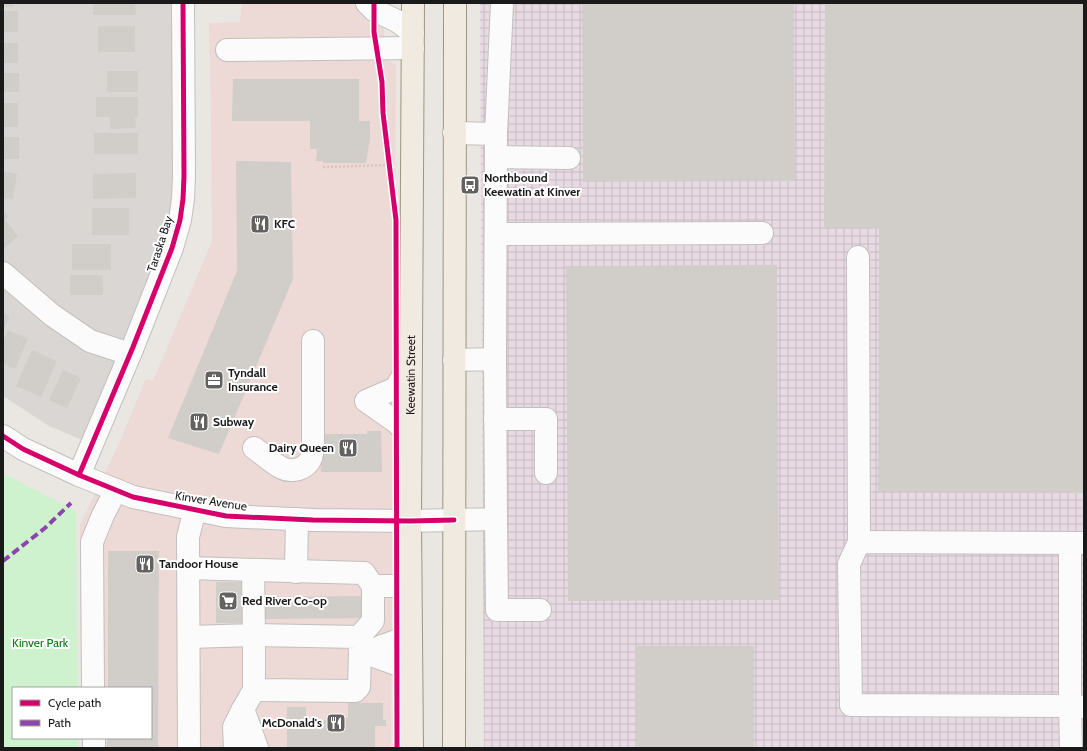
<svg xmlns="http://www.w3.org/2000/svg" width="1087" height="751" font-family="Cabin,sans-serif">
<defs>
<pattern id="industrial-grid" width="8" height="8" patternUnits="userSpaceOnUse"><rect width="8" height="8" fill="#e8dae3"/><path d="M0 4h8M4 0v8" fill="none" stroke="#c6bac2"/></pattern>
</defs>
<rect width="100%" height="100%" fill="#eae7e2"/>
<path fill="#d9d6d4" d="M3,3H190L180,220L92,444L49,426L3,396Z"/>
<path fill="#edd9d6" d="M242,3H384V57L396,65L391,748H82V738H151V688H81L80,525L120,441L146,379L153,381L212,241L211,121L209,23L240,22Z"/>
<path fill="url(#industrial-grid)" d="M480,3H1084V748H484Z"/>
<path fill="#cef2cd" d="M3,473L76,511L78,688H13V738H78V748H3Z"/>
<g fill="#d1cdc9">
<rect x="3" y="3" width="11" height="4"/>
<path d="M93,3H135L136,15H93Z"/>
<path d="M582,3H794L795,181L583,182Z"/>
<path d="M825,3H1084V493L878,492L879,229L824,228Z"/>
<rect x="3" y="11" width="15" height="21"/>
<rect x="98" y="26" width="37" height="26"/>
<rect x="3" y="43" width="15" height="20"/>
<rect x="107" y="71" width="31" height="21"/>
<rect x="3" y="73" width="16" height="19"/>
<path d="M233,79H359V121H370V139L366,163H323V161H316L317,149H310V121H232Z"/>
<path d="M96,97H138V117H135L136,128L110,129V117H96Z"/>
<rect x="3" y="103" width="15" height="24"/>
<rect x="94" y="133" width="44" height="21"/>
<rect x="3" y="137" width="16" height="22"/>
<path d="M236,161L291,162L293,279L219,454L168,438L237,271Z"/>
<path d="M3,171L17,174L13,199L3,198Z"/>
<path d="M136,173V198L93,199V174Z"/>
<rect x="92" y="208" width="37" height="27"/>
<path d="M3,210L9,217L5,220L18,236L3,249Z"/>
<rect x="72" y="244" width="39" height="26"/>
<path d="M777,265L779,600L568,601L566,266Z"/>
<rect x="70" y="275" width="33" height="20"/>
<path d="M3,313L10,317L3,330Z"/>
<path d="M8,330L28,339L15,369L3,363V342Z"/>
<path d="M32,350L57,361L41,397L16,386Z"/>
<path d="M63,370L81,378L67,408L49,400Z"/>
<path d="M367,431H381L382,472H321L320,434H367Z"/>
<path d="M108,551H159L158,748H107V738H151V688H108Z"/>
<rect x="216" y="582" width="28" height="41"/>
<path d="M367,596V618L258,619V597Z"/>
<path d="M635,646H754V748H636Z"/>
<path d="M348,703H383V720H386V726H375V748H287V707H306V720H345V718H348Z"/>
</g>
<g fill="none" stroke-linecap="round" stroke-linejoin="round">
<defs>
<g id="minor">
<path d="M367,3L374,10L397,21L413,33"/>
<path d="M227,50L413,48"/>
<path d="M454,133L496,134L495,359"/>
<path d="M496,134L502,3"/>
<path d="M496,157L569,158"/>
<path d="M496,234L762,233"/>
<path d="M858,257L859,542"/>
<path d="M3,273L52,315L90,341L130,354"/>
<path d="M495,419H546V473"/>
<path d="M3,436L23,449L79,475L133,497L226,516L313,520L410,521L496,519L495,359L454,360"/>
<path d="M410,436L396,422L366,401L396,388L411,362"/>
<path d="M254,448C263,454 272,463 282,468C292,473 307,469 311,458C312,455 312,452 313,449V341"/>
<path d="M79,475L133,347L172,248L180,220L183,199L184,176L183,3"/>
<path d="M496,519L497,610H540"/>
<path d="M1070,543V706L851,705L849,564L859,542L1084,543"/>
<path d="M188,568L364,573L373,586V621L359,637L360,653L359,687L355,691L254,690V635L359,637"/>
<path d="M296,572L297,519"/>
<path d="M373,586H410"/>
<path d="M411,632L396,641L385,645L365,653L396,664L411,672"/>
<path d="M189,637L254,635L253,571"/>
<path d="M93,688L92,542L103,515L116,490"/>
<path d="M243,709L257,748"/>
<path d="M94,738V748"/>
<path d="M189,748L188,537L195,509"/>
<path d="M235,748L234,727L243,709L254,690"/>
<path d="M1071,748L1070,706L1084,707"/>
</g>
<g id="major">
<path id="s1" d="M412,748L410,521L413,3"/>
<path d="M454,748L455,3"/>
</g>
</defs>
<use href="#minor" stroke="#c2c0be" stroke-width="24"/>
<use href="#major" stroke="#9f9480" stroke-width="24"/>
<path stroke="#d6c6c3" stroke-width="2.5" stroke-dasharray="2 2" stroke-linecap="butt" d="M323,167L389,165"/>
<use href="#minor" stroke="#fcfbfb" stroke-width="22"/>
<use href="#major" stroke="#f0eae1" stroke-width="22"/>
<path stroke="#8e44ad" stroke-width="4" stroke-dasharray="8 4" stroke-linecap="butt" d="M3,561L45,528L71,503"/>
<defs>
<g id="cycleway">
<path d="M374,3V32L382,82L383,113L396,220L397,748"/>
<path d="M3,436L23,449L79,475L133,497L226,516L313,520L410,521L454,520"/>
<path d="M79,475L133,347L172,248L180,220L183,199L184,176L183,3"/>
</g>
</defs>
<use href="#cycleway" stroke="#fff" stroke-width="8"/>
<use href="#cycleway" stroke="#d6006c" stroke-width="5"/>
</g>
<defs>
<symbol id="bus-square" viewBox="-11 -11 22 22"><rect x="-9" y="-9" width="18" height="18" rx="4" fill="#636260" stroke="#fff"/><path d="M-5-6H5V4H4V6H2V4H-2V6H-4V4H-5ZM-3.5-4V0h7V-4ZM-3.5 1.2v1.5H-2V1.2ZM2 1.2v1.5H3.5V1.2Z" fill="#fff"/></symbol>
<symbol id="restaurant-square" viewBox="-11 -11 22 22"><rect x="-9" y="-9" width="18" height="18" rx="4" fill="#636260" stroke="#fff"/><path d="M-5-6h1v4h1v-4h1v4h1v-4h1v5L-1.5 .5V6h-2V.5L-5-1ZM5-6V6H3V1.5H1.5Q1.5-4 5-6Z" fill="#fff"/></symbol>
<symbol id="office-square" viewBox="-11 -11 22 22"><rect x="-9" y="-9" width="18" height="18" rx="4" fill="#636260" stroke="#fff"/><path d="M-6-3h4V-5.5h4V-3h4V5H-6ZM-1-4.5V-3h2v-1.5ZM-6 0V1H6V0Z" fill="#fff"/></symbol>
<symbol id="supermarket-square" viewBox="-11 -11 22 22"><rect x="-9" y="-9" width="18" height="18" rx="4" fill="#636260" stroke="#fff"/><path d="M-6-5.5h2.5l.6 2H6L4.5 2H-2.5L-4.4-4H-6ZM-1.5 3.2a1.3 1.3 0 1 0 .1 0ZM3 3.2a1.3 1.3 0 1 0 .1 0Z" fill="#fff"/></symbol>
</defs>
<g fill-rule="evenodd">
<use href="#bus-square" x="459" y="174" width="22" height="22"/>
<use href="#restaurant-square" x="249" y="213" width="22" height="22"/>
<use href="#office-square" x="203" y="369" width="22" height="22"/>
<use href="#restaurant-square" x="188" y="411" width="22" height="22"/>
<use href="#restaurant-square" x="337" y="437" width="22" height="22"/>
<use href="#restaurant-square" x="134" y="553" width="22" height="22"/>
<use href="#supermarket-square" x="217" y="590" width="22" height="22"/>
<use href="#restaurant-square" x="325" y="712" width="22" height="22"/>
</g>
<g text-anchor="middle" stroke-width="4" stroke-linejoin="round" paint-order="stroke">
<g font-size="12" font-weight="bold" fill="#1a1a1a" stroke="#fff" text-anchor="start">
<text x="484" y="182">Northbound<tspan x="484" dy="14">Keewatin at Kinver</tspan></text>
<text x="274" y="228">KFC</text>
<text x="228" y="377">Tyndall<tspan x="228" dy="14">Insurance</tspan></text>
<text x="213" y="426">Subway</text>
<text x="334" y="452" text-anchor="end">Dairy Queen</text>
<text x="159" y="568">Tandoor House</text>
<text x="242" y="605">Red River Co-op</text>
<text x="322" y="727" text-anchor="end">McDonald's</text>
</g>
<g font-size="12" fill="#1a1a1a" stroke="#fff">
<text transform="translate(160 244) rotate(-72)" y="4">Taraska Bay</text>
<text dy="4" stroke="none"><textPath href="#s1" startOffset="373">Keewatin Street</textPath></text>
<text transform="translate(211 501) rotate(9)" y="4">Kinver Avenue</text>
</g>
<g font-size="12" fill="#067b0d" stroke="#fff">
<text x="40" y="647">Kinver Park</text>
</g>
</g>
<rect width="1087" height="751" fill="none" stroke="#1a1a1a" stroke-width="8"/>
<rect x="12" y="687" width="140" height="52" fill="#ffffff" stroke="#a3a3a3"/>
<rect x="20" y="700" width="20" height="6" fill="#d6006c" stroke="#a3a3a3"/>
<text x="48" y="707" font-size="12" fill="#1a1a1a">Cycle path</text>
<rect x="20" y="720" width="20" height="6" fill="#8e44ad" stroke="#a3a3a3"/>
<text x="48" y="727" font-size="12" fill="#1a1a1a">Path</text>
</svg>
